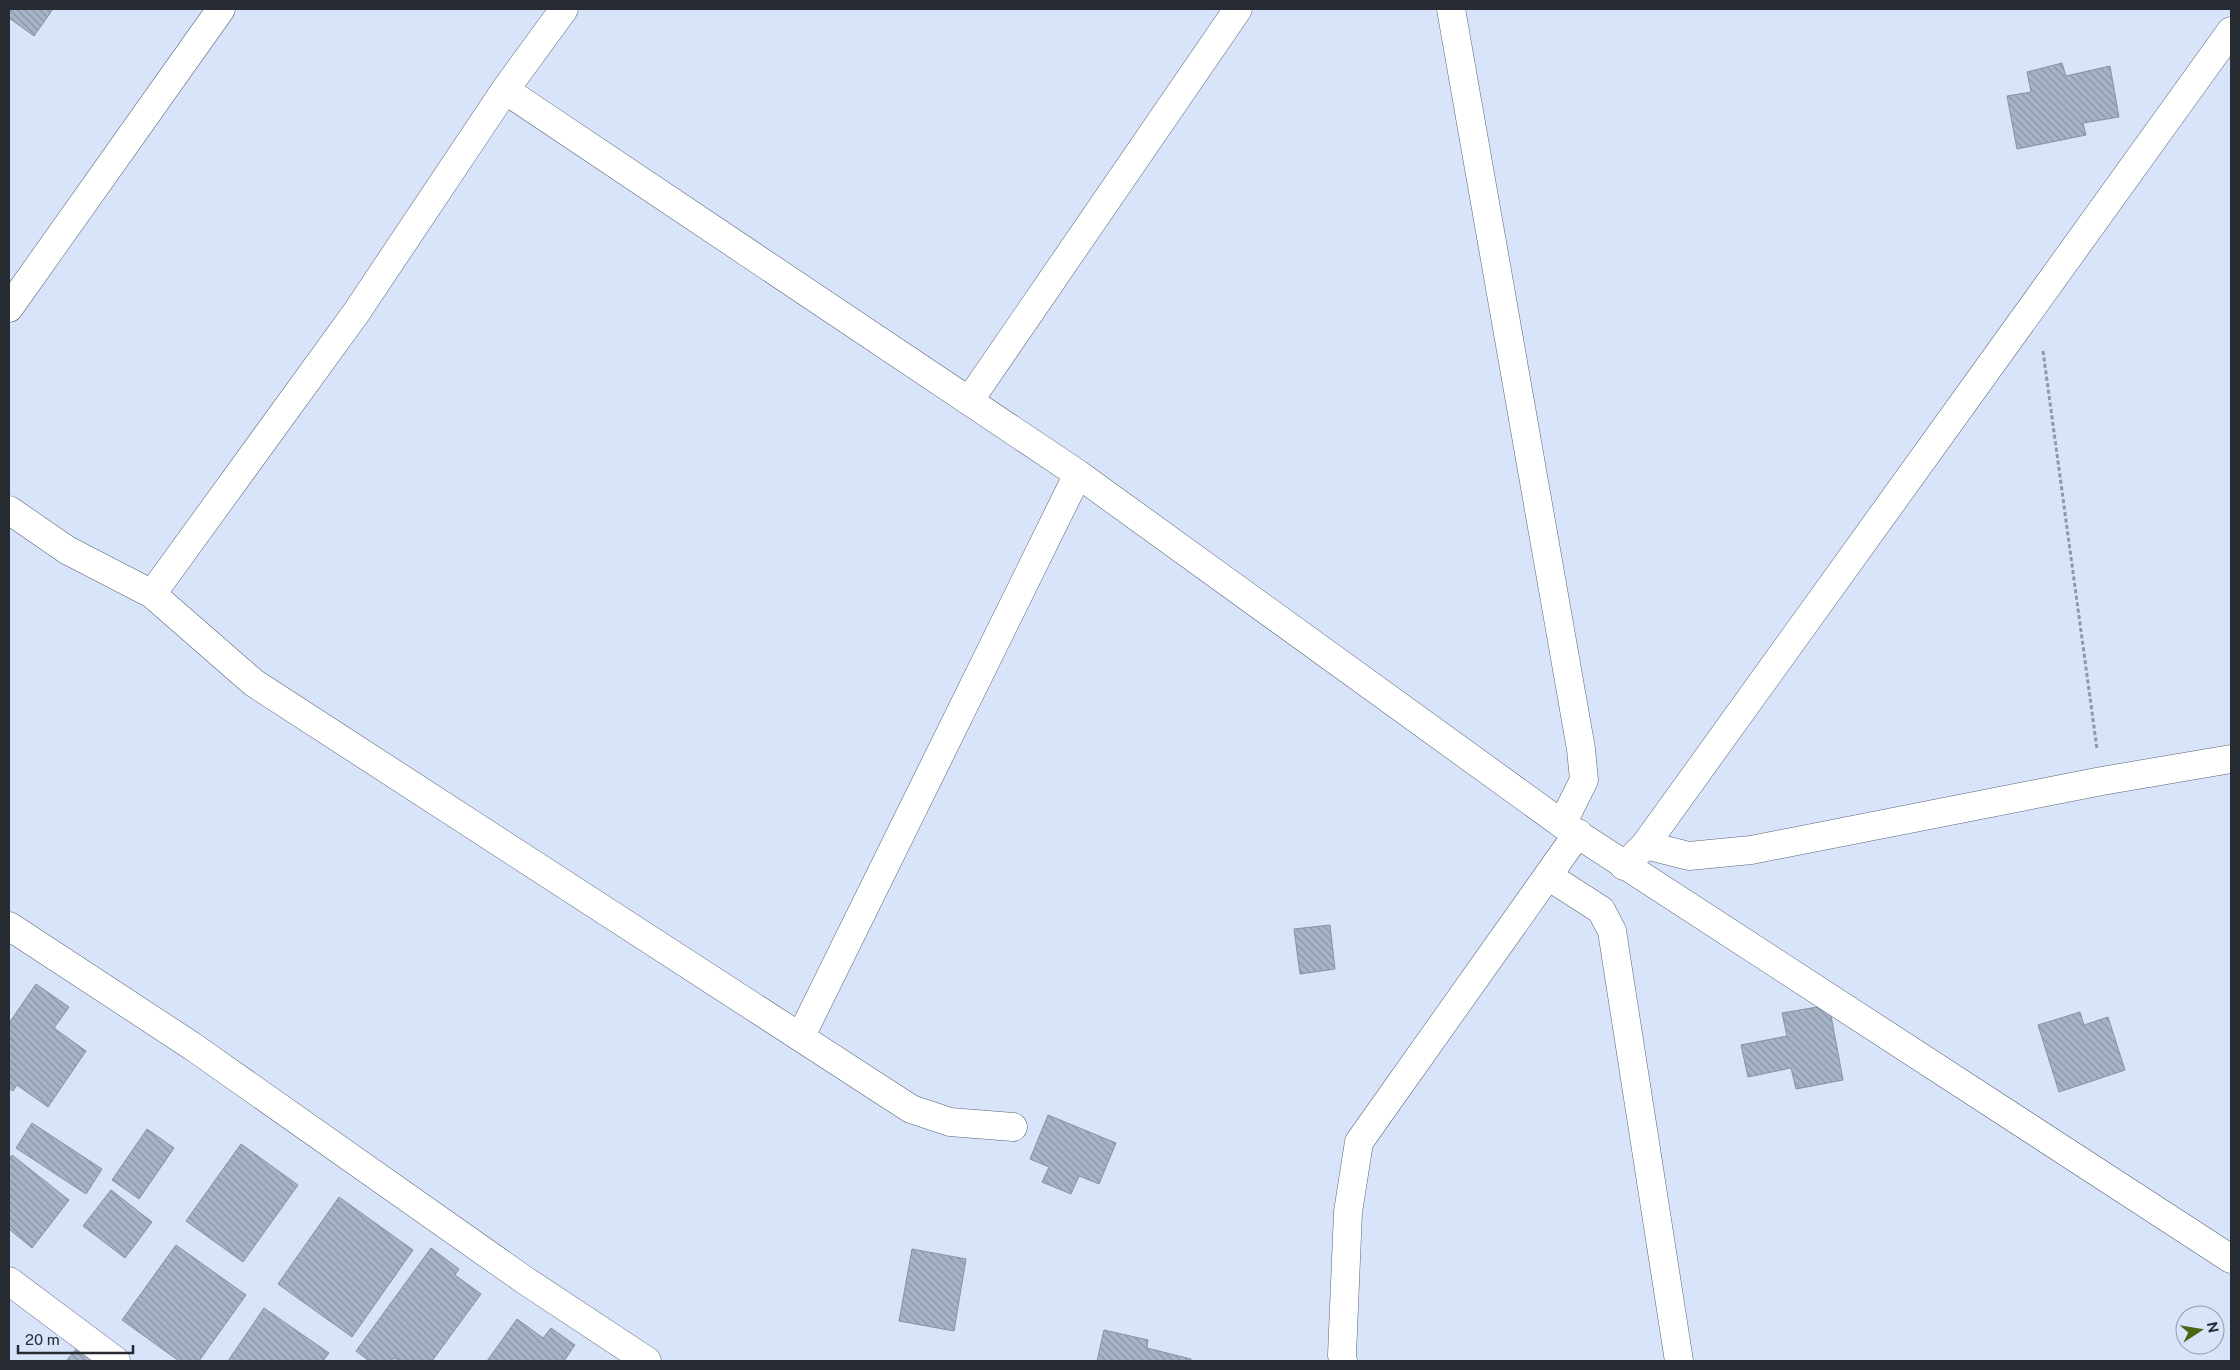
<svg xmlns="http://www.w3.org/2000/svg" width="2240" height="1370" font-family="'Public Sans',sans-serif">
<defs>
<pattern id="building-back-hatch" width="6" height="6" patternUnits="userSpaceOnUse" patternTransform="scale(1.25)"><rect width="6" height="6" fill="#a7b4c7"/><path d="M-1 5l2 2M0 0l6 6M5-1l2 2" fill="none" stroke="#8893a2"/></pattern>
</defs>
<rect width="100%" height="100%" fill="#d7e4f9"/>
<g fill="url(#building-back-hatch)" stroke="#8692a5">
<path d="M9,9H53L34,36L9,18Z"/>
<path d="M2062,63L2066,76L2110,66L2119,117L2083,123L2086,135L2017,149L2007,96L2031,92L2027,72Z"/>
<path d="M1330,925L1335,969L1300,974L1294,929Z"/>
<path d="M36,984L69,1007L54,1028L86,1051L48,1107L17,1085L13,1091L9,1088V1023Z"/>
<path d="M1829,1005L1843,1080L1796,1089L1791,1068L1748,1077L1741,1045L1787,1036L1782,1013Z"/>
<path d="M2080,1012L2084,1025L2108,1017L2125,1070L2059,1092L2038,1025Z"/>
<path d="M1048,1115L1116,1143L1099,1184L1079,1176L1071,1194L1042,1182L1049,1167L1030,1159Z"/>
<path d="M32,1123L102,1169L86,1194L16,1148Z"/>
<path d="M147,1129L174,1148L139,1199L112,1180Z"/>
<path d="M241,1144L298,1185L243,1262L186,1221Z"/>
<path d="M12,1155L69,1200L32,1248L9,1229V1159Z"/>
<path d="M111,1190L152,1222L125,1258L83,1226Z"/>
<path d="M339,1197L413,1250L352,1337L278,1284Z"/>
<path d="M176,1245L246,1295L199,1361H179L122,1320Z"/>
<path d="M431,1248L459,1269L455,1275L481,1294L432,1361H399L394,1358L392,1361H369L356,1351Z"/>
<path d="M912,1249L966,1259L954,1331L899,1321Z"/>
<path d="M264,1308L329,1353L323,1361H228Z"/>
<path d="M517,1319L543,1338L551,1328L575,1345L564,1361H487Z"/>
<path d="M1104,1330L1148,1340L1147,1348L1191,1359V1361H1097Z"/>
<path d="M78,1347L94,1361H66Z"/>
</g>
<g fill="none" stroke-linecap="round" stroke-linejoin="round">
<defs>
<g id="minor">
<path d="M1451,9L1581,749L1584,780L1562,824"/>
<path d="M505,90L1078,474L1562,824L2231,1259"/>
<path d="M9,308L221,9"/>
<path d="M969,401L1238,9"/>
<path d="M9,510L67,550L152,594L254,683L911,1109L950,1122L1013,1127"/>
<path d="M152,594L356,313L505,90L564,9"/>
<path d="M1645,845L1689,856L1751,850L2102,781L2231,759"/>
<path d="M1624,866L1645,845L2231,31"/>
<path d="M1548,876L1601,910L1612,931L1679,1361"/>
<path d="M9,926L192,1046L523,1279L647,1361"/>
<path d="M801,1036L1078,474"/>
<path d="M9,1281L116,1361"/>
<path d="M1343,1361L1342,1355L1348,1212L1359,1142L1578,833"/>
</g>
</defs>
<use href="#minor" stroke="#596475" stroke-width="29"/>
<path stroke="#8e98a7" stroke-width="3" stroke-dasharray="4 2.5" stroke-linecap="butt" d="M2043,351L2097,749"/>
<use href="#minor" stroke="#fff" stroke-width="28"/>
</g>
<rect width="2240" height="1370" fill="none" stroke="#262b32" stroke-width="20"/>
<g transform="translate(2200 1330) rotate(78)"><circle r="24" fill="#d7e4f9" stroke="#909aa9"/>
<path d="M0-4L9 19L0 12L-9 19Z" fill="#4e6514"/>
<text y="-8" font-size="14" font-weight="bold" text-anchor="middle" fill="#262b32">N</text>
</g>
<path d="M18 1345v8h115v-8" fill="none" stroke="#262b32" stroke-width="2.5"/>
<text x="25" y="1345" font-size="15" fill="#262b32" stroke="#d7e4f9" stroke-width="4" paint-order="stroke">20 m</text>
</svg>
